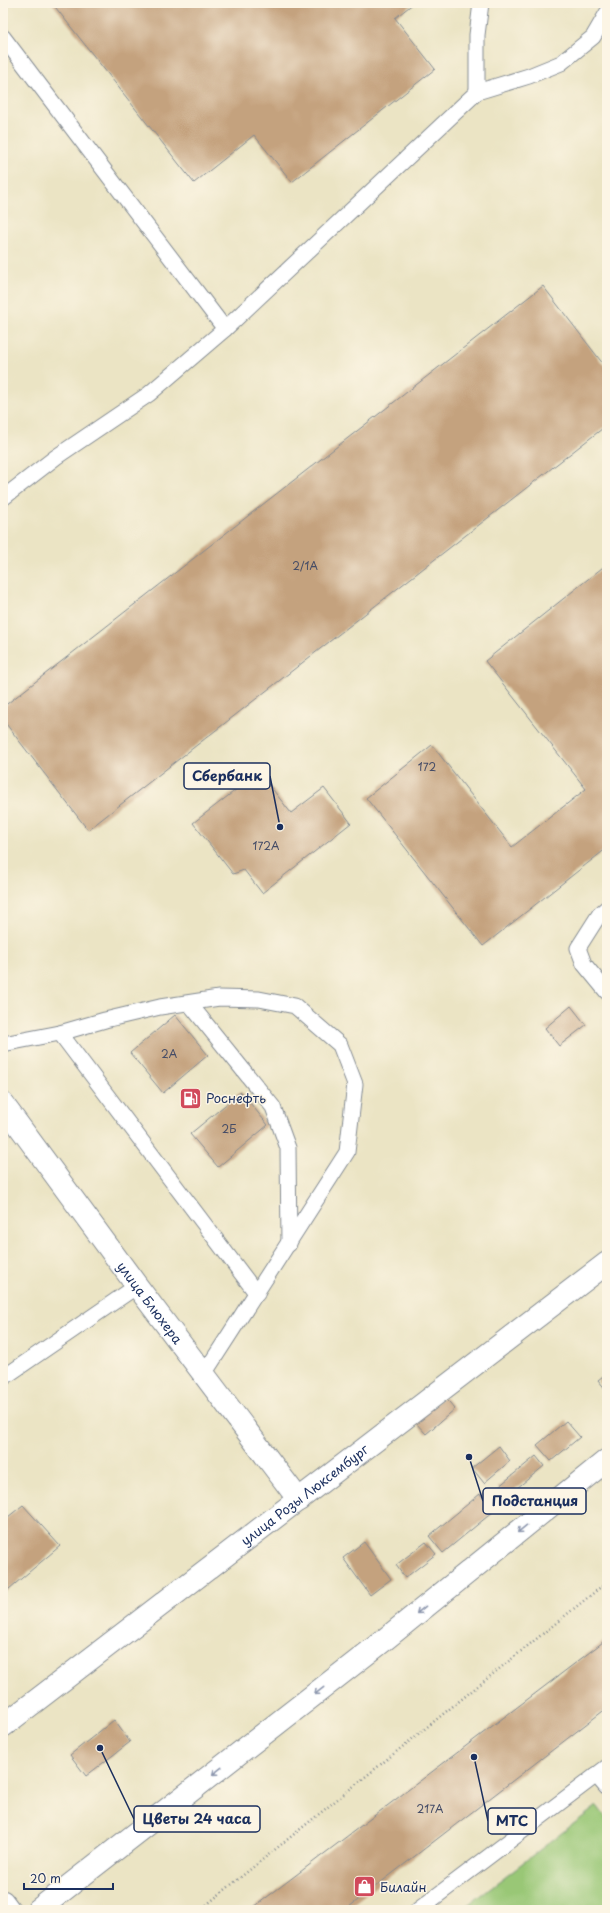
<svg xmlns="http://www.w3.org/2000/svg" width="610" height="1913" font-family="'Playpen Sans',sans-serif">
<rect width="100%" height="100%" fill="#fcf5e5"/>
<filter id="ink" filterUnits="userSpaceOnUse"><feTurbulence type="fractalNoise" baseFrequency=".025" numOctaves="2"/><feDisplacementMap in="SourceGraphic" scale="8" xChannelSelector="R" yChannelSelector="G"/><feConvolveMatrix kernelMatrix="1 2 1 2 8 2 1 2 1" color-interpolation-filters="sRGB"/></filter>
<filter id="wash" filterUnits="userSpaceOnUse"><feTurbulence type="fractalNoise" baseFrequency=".012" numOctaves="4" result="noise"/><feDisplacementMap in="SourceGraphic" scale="16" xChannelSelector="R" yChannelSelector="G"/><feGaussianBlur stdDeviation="0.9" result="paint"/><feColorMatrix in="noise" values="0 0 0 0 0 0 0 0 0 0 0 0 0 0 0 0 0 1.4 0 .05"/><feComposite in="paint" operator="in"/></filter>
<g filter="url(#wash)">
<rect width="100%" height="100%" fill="#ebe4c4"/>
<path fill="#99c776" stroke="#5a7b6a" d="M597,1806L607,1819V1910H461Z"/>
<g id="blocks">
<g fill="#c4a27e">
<path d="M52,3H414L395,18L435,69L292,182L254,135L194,183Z"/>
<path d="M543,286L607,369V425L88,830L3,720V707Z"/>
<path d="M607,564V848L483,946L366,798L432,745L512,847L586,789L485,661Z"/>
<path d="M259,772L291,813L324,788L351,823L262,893L244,870L233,874L193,823Z"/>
<path d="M571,1006L586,1025L559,1046L545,1028Z"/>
<path d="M175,1015L208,1055L163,1093L130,1053Z"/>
<path d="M241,1092L268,1125L218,1167L190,1134Z"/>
<path d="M607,1373V1391L598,1380Z"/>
<path d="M444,1396L455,1409L426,1434L415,1422Z"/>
<path d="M566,1421L580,1437L551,1461L537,1445Z"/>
<path d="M499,1446L510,1461L484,1483L472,1468Z"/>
<path d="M536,1456L544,1466L506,1497L498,1487Z"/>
<path d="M480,1494L494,1511L443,1553L429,1536Z"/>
<path d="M23,1505L60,1546L3,1594V1521Z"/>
<path d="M364,1542L391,1579L370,1595L343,1558Z"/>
<path d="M426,1542L436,1554L405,1578L396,1565Z"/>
<path d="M607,1639V1708L345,1910H250Z"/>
<path d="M114,1720L130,1742L86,1776L70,1755Z"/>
</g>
</g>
</g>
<g filter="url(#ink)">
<use href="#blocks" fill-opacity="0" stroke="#838a91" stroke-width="1"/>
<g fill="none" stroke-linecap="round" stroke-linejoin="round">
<defs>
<g id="service">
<path d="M3,37L225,329L477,92L529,76L561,63L593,37L607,13"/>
<path d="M477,92V35L481,3"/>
<path d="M3,498L56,457L149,394L225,329"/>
<path d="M607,908L599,915L578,948L584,964L607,992"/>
<path d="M189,1003L273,1107L288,1148L289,1244"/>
<path d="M60,1033L257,1294"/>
<path d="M3,1044L60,1033L105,1020L160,1007L219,998L259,999L295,1006L340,1045L355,1084L347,1152L204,1374"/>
<path d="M3,1378L137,1286"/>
<path d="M596,1775L607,1788"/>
<path d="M418,1910L607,1767"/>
</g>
<g id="minor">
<path id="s1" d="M3,1104L137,1286L299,1500"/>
<path d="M3,1902L9,1910"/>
<path d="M38,1910L383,1641L607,1460"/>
</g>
<g id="secondary">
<path id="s2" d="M3,1726L607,1263"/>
</g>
</defs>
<use href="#service" stroke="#838a91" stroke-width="17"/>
<use href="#minor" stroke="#838a91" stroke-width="24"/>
<use href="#secondary" stroke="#838a91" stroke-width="24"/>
<path stroke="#838a91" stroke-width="2.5" stroke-dasharray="1 3" stroke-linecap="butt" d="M200,1910L607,1582"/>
<use href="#service" stroke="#fff" stroke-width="15"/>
<use href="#minor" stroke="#fff" stroke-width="22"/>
<use href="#secondary" stroke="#fff" stroke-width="22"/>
</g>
<defs><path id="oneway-shaft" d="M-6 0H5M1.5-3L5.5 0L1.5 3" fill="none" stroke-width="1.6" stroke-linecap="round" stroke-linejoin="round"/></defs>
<g stroke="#8d97ae">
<use href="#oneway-shaft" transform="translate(522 1529) rotate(141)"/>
<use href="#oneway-shaft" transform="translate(421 1610) rotate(141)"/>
<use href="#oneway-shaft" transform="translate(319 1691) rotate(142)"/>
<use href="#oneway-shaft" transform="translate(217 1771) rotate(142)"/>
</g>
</g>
<defs>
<symbol id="fuel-square" viewBox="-11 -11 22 22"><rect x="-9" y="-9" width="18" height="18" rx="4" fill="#d1495b" stroke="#fcf5e5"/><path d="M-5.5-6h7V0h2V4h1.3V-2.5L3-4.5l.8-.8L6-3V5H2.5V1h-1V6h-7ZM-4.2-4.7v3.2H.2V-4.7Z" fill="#fff"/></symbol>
<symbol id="shop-square" viewBox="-11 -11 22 22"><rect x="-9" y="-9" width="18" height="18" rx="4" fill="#d1495b" stroke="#fcf5e5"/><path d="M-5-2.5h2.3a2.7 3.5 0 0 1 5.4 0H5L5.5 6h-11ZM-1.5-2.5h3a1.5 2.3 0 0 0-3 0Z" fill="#fff"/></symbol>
</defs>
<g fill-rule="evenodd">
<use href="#fuel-square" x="178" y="1086" width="25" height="25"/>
<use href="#shop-square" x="352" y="1874" width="25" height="25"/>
</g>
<g text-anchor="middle" stroke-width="3" stroke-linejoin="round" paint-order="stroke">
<g font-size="11" fill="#454c66">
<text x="305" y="570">2/1А</text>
<text x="427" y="771">172</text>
<text x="266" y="850">172А</text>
<text x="169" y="1058">2А</text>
<text x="229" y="1133">2Б</text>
<text x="430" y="1813">217А</text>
</g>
<g font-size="13" fill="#1b2f5e" stroke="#fcf5e5" text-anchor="start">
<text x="206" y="1103">Роснефть</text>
<text x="380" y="1892">Билайн</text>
</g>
<g font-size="13" fill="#1b2f5e" stroke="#fcf5e5">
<text dy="5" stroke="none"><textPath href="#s1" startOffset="247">улица Блюхера</textPath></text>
<text dy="5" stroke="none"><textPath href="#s2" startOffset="380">улица Розы Люксембург</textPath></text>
</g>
</g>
<path fill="none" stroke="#1b2f5e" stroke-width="1.5" d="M280 827L270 776M469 1457L483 1501M100 1748L134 1819M474 1757L488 1821"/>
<g fill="#1b2f5e" stroke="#fcf5e5" stroke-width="1.5">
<circle cx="280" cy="827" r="4"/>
<circle cx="469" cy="1457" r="4"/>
<circle cx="100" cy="1748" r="4"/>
<circle cx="474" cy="1757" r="4"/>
</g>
<g fill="#fcf5e5" stroke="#1b2f5e" stroke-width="1.5">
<rect x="184" y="763" width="86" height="26" rx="4"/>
<rect x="483" y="1488" width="103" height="26" rx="4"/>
<rect x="134" y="1806" width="126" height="26" rx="4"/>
<rect x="488" y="1808" width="48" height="26" rx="4"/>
</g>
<g font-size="14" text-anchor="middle" font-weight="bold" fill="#1b2f5e">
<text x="227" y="781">Сбербанк</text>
<text x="535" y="1506">Подстанция</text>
<text x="197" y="1824">Цветы 24 часа</text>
<text x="512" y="1826">МТС</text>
</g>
<rect width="610" height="1913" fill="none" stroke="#fcf5e5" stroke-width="16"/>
<path d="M24 1883v6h89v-6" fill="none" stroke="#1b2f5e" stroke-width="2"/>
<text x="30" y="1883" font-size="12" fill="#1b2f5e" stroke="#fcf5e5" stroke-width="3" paint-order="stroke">20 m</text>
</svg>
